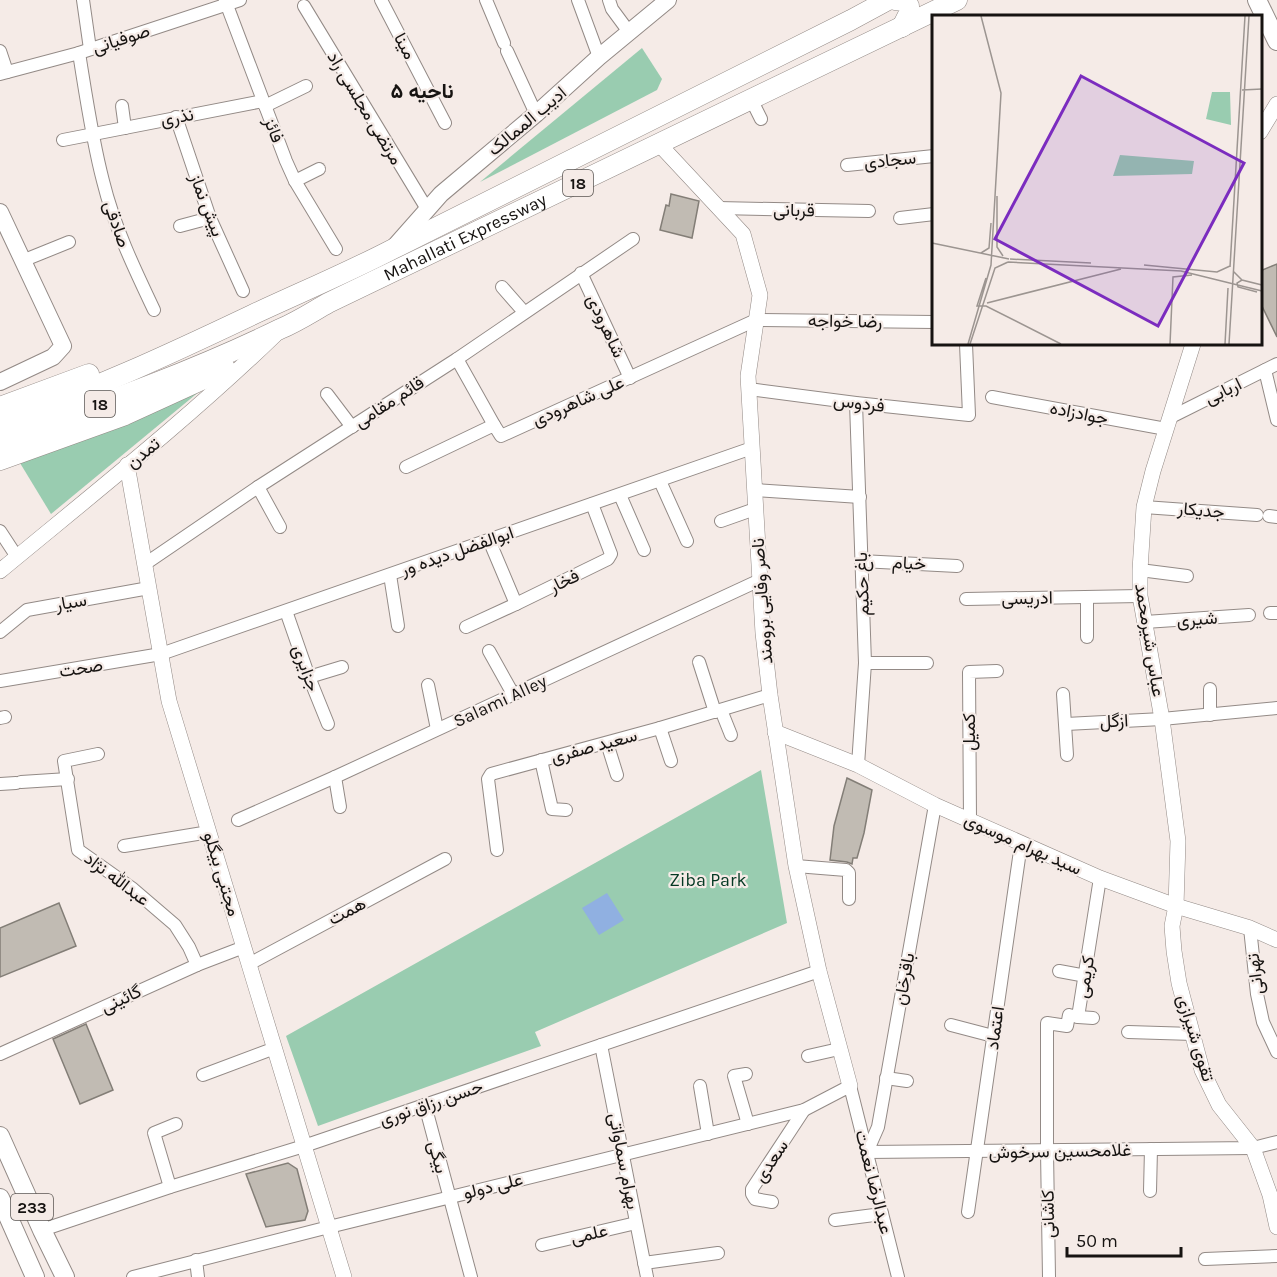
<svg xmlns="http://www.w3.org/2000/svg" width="1277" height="1277" font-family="Karla,Vazirmatn,sans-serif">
<rect width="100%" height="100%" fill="#f5ebe7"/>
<g fill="#99ccb0">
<path d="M642,48L662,79L657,90L480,182Z"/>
<path d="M212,381L51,514L20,463Z"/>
<path d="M761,770L787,923L535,1032L541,1046L318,1126L286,1036Z"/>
</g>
<path fill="#90b0e1" d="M607,893L624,920L599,935L582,908Z"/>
<g fill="#c1bbb3" stroke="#837e77" stroke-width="1.5">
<path d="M671,194L699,201L692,238L660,230L666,205L669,206Z"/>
<path d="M1277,264V337L1260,302V271Z"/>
<path d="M847,778L872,790L864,833L857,858H853L852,864L847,862L830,860L834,826Z"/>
<path d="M59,903L76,946L0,977V928Z"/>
<path d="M86,1024L113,1090L80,1104L53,1039Z"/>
<path d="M288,1163L297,1169L308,1211L305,1220L266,1227L246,1174Z"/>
</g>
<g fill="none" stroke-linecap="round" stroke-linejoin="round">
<defs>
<g id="minor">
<path d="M83,0L90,49"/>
<path d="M225,0L286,161L295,181L336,249"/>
<path d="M381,0L445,123"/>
<path d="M486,0L504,43"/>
<path d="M578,0L599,57"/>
<path d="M609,0L612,9L629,32"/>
<path d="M304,6L427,209"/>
<path d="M0,51L7,72"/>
<path d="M507,51L536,114"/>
<path d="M79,53C86,96 92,139 103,181C114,226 134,268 154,310"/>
<path d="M0,74L79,53L240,0"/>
<path d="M751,99L761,119"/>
<path d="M122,106L125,128"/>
<path d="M265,106L306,86"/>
<path d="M176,117L210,218L243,291"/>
<path d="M63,140L263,101"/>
<path d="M847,165L934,156"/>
<path d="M295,181L319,169"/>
<path d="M718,208L869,211"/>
<path d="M900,218L934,214"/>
<path d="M180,226L210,218"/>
<path d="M22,261L69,242"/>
<path d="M581,273L630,378"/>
<path d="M502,287L524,312"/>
<path d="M457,359L494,425"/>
<path d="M1265,370L1277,420"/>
<path d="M749,389L856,403L969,415L966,344"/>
<path d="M327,394L352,427"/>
<path d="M992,397L1166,429"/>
<path d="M856,403L865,663L858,765"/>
<path d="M1169,418L1277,364"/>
<path d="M406,467L494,425L501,436L756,320L934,322"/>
<path d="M660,481L687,541"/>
<path d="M258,487L280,527"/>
<path d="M755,490L860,497"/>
<path d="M620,495L644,550"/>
<path d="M1144,507L1257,515"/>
<path d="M1269,516L1277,517"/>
<path d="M721,521L755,509"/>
<path d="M0,531L17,557"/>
<path d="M489,540L516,604"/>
<path d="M861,561L957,566"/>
<path d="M145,564L258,487L457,359L633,239"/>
<path d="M1140,570L1187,576"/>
<path d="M390,575L398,626"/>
<path d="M966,599L1140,596"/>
<path d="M286,611L309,677L328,724"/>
<path d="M1270,613H1277"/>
<path d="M1145,622L1249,615"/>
<path d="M466,627L516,604L608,559L611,554L592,504"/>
<path d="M0,632L27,610L149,588"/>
<path d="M1087,637V597"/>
<path d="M489,651L513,694"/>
<path d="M699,662L715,712"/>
<path d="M865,663H927"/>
<path d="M309,677L342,667"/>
<path d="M0,681L161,654L752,448"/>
<path d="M428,685L437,729"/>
<path d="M1063,694L1067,755"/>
<path d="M721,710L731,735"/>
<path d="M1210,715V689"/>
<path d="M0,718L5,717"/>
<path d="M1066,724L1162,719L1277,708"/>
<path d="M660,728L671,761"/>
<path d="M607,743L617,775"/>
<path d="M98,754L64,761L78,850L133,889L175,925L189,947L197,965"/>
<path d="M541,760L552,809L566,810"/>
<path d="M335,777L340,807"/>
<path d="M21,782L68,779"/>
<path d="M0,784L16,783"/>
<path d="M935,805L878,1127L867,1152L1253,1148L1277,1142"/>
<path d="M238,820L335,777L760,580"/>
<path d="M970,820L969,672L997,671"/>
<path d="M124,846L209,832"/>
<path d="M497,850L488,779L491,774L660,728L770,695"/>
<path d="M796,866L846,870L849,873V899"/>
<path d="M1250,928L1257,994L1263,1022L1277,1052"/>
<path d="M249,964L445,859"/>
<path d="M1059,971L1086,976"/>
<path d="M1078,1017L1093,1018"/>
<path d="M951,1025L993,1036"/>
<path d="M1128,1032L1193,1034"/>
<path d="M601,1045L647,1277"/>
<path d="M0,1054L197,965L244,947"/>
<path d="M808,1056L839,1049"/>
<path d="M746,1074L734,1076L748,1124"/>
<path d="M203,1075L275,1048"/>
<path d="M886,1078L907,1081"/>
<path d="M700,1086L708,1134"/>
<path d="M425,1105L471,1277"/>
<path d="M170,1187L154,1133L176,1124"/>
<path d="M1150,1191L1151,1149"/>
<path d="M772,1202L755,1199L752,1194V1189L804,1110"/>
<path d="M968,1212L1021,844"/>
<path d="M835,1220L882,1214"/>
<path d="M42,1230L170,1187L304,1146L819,971"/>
<path d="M542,1245L636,1223"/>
<path d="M1205,1259L1277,1256"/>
<path d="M196,1260L198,1277"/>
<path d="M644,1263L718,1253"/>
<path d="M133,1277L329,1227L804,1110L850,1086L898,1277"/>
<path d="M1049,1277L1047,1151V1023L1067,1026L1069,1015L1078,1017L1100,878"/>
</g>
<g id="tertiary">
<path d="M1260,132L1277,104"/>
<path d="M659,144L743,234L760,295L748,376L763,633L770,695L796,866L819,971L850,1086"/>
<path d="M1193,344L1153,471L1144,507L1140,570V596L1162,719L1178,841L1176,906L1172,926L1174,951L1179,983L1202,1070L1219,1105L1253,1148L1270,1195L1277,1227"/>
<path d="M127,465L169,701L344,1277"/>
<path d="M0,571C93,494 188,419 275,335"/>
<path d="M775,732L858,765L935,805L1100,878L1176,906L1250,928L1277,940"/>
</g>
<g id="secondary">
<path d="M0,212L63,346L53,357L0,382"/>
<path d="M395,246L441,194L536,114L599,57L668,0"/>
</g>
<g id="primary">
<path d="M1257,0L1277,41"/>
<path d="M0,1136L42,1230L65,1277"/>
<path d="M0,1198L35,1277"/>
</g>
<g id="trunk">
<path d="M895,0L904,1L909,6V13L902,27"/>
<path d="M0,407L89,374"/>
<path d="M0,422C86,393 170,354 252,315C299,293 347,273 393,249L851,20L888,0"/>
<path id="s1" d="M0,440C95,406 190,373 280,329C297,322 312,312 328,303L957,0"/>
<path d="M0,460L125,415L217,373L225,368"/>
</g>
</defs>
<use href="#minor" stroke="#938a86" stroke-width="14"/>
<use href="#tertiary" stroke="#938a86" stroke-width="16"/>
<use href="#secondary" stroke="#938a86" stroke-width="18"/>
<use href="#primary" stroke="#938a86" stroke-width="20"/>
<use href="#trunk" stroke="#938a86" stroke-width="21"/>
<use href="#minor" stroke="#fff" stroke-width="12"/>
<use href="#tertiary" stroke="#fff" stroke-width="15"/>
<use href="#secondary" stroke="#fff" stroke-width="16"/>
<use href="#primary" stroke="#fff" stroke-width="18"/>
<use href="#trunk" stroke="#fff" stroke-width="20"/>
</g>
<g text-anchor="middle" stroke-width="4.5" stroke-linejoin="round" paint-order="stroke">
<g fill="#f5ebe7" stroke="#595451" stroke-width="1.5">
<rect x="563" y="170" width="30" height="26" rx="4.5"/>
<rect x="85" y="391" width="30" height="26" rx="4.5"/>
<rect x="11" y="1194" width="42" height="26" rx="4.5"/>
</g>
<g font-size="16" font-weight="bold" fill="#161311">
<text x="578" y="189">18</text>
<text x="100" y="410">18</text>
<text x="32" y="1213">233</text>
</g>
<g font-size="18" fill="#161311" stroke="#f5ebe7">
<text transform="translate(121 39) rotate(-18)" y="6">صوفیانی</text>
<text transform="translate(405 46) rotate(62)" y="6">مینا</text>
<text transform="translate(365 108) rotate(59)" y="6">مرتضی مجلسی راد</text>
<text transform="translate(177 117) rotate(-11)" y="6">نذری</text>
<text transform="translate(527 121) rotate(-40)" y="6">ادیب الممالک</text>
<text transform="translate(274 130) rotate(69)" y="6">فائز</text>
<text transform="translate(890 160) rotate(-6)" y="6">سجادی</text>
<text transform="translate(207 205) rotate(69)" y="6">پیش نماز</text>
<text transform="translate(794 210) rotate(1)" y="6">قربانی</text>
<text transform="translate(117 224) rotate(71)" y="6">صادقی</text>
<text dy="6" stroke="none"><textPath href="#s1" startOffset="508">Mahallati Expressway</textPath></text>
<text transform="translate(845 321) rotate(1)" y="6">رضا خواجه</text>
<text transform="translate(606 326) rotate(65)" y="6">شاهرودی</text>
<text transform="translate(1223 391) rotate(-26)" y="6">اربابی</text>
<text transform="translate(578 401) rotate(-24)" y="6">علی شاهرودی</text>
<text transform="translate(389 402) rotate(-33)" y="6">قائم مقامی</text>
<text transform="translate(859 403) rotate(7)" y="6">فردوس</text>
<text transform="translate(1079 413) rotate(11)" y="6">جوادزاده</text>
<text transform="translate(143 453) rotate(-39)" y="6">تمدن</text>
<text transform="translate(1201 510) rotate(5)" y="6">جدیکار</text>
<text transform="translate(457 551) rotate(-19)" y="6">ابوالفضل دیده ور</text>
<text transform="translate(909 563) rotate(3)" y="6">خیام</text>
<text transform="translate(564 581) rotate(-26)" y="6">فخار</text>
<text transform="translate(862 584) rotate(-92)" y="6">باغ حکیم</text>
<text transform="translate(1027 598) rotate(-1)" y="6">ادریسی</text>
<text transform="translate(762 601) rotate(-94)" y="6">ناصر وفایی برومند</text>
<text transform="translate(71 602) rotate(-10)" y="6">سیار</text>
<text transform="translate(1197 619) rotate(-4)" y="6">شیری</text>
<text transform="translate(1150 640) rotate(81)" y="6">عباس شیرمحمد</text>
<text transform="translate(81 668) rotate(-9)" y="6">صحت</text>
<text transform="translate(306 668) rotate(70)" y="6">جزایری</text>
<text transform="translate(500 701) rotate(-25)" y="6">Salami Alley</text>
<text transform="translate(1114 721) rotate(-3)" y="6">ازگل</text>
<text transform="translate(969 732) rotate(-90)" y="6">کمیل</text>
<text transform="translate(594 746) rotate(-15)" y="6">سعید صفری</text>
<text transform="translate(1023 844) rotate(24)" y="6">سید بهرام موسوی</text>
<text transform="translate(222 874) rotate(73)" y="6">مجتبی بیگلو</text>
<text transform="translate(117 879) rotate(37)" y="6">عبدالله نژاد</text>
<text transform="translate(347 911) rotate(-28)" y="6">همت</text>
<text transform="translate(1255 974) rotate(-97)" y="6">تهرانی</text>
<text transform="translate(1085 977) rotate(-81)" y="6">کریمی</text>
<text transform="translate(904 979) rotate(-80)" y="6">باقرخان</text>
<text transform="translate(121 999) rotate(-25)" y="6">گائینی</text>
<text transform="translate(995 1028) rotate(-82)" y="6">اعتماد</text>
<text transform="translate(1196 1038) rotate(73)" y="6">تقوی شیرازی</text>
<text transform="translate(431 1103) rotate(-19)" y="6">حسن رزاق نوری</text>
<text transform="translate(1060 1151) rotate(-1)" y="6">غلامحسین سرخوش</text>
<text transform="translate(438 1157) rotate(75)" y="6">بیگی</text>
<text transform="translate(624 1161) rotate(79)" y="6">بهرام سماواتی</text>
<text transform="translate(771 1161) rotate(-56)" y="6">سعدی</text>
<text transform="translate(874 1182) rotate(76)" y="6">عبدالرضا نعمت</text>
<text transform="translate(493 1186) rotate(-14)" y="6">علی دولو</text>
<text transform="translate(1048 1214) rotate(-91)" y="6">کاشانی</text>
<text transform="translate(589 1234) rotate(-13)" y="6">علمی</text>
</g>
<g font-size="18" fill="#043923" stroke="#f5ebe7">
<text x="708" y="886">Ziba Park</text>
</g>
<g font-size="21" font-weight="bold" fill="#161311" stroke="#f5ebe7">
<text x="422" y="98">ناحیه ۵</text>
</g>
</g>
<g transform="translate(932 15)">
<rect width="330" height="330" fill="#f5ebe7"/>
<path d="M280,77H298L299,110L274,104ZM188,140L262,146L260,159L181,161Z" fill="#99ccb0"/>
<path fill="none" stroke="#9c9591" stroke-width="1.5" d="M310,75L330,74M65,181V232L71,241M0,228L77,244M49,238L57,233L59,208M78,244L159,248M76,247L249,256L330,276M212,250L285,257L298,251M298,252L313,1M301,256L310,265L330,270M54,263L45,291H54L129,329M310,265L305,268L306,272L325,277M55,288L189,254M36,329L59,250L69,78L49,1M38,329L63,253L76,247M238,329L241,262L260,260M293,329L296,273M297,329L317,1"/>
<path fill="#7b2cbf" fill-opacity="0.15" stroke="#7b2cbf" stroke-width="3" d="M149,61L312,148L226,311L63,224Z"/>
<rect width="330" height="330" fill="none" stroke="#161311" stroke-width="3"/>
</g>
<path d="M1067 1247v9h114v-9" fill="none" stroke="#161311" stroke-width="3"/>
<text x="1076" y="1247" font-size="18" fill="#161311" stroke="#f5ebe7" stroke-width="4.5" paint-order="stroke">50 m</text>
</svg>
